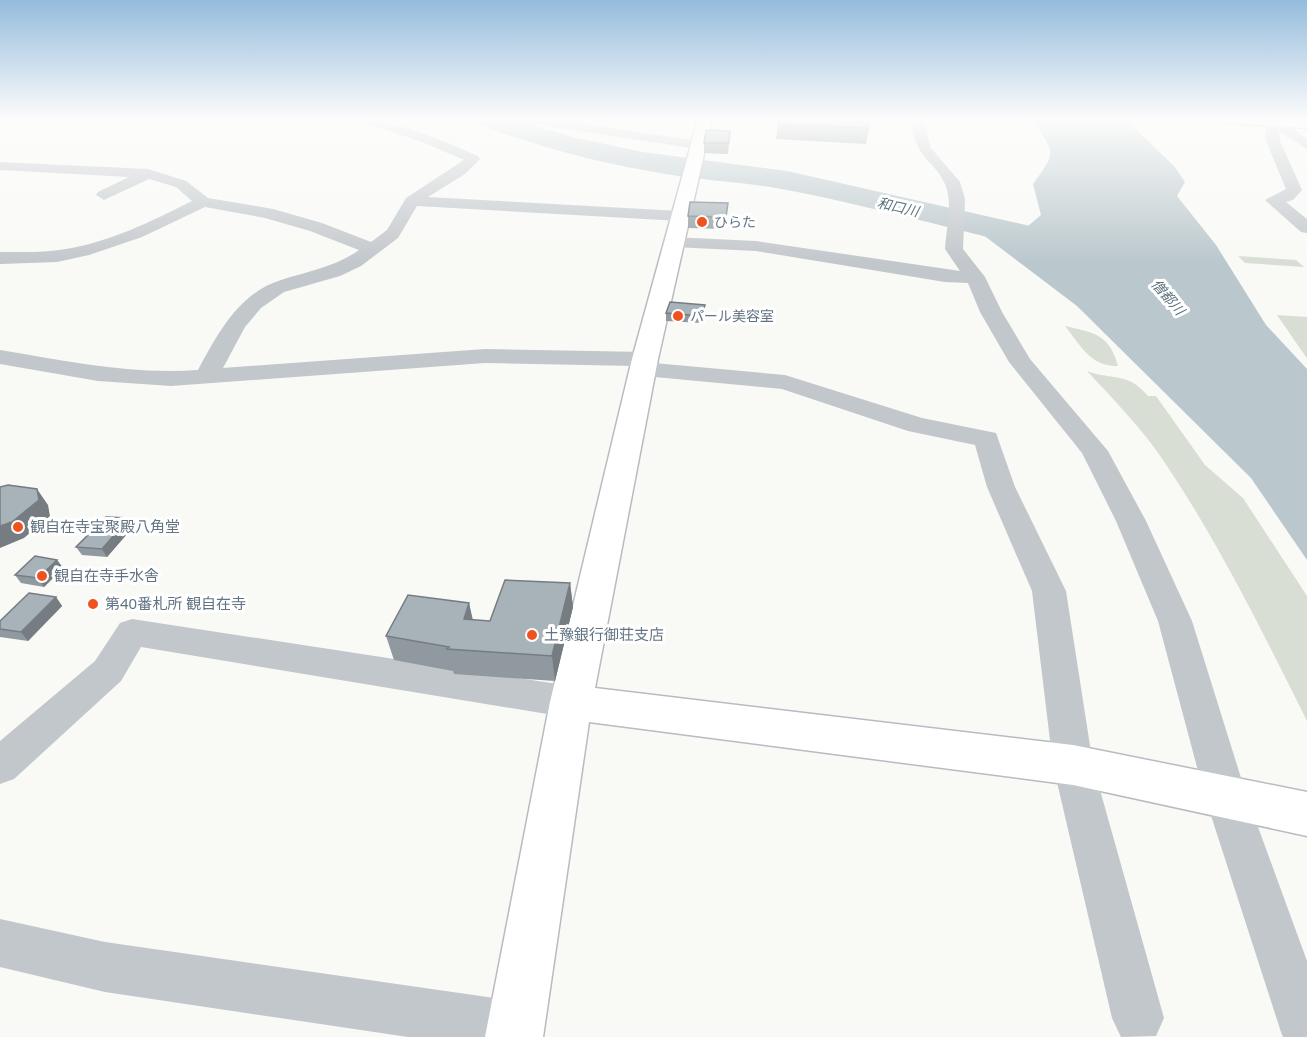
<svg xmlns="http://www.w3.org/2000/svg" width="1307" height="1037" font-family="'Noto Sans','Noto Sans JP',sans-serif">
<rect width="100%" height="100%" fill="#f9f9f6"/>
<g fill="#d9ded5">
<path d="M1238,256L1296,260L1304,267L1245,263Z"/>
<path d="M1277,315L1307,317V358L1306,357Z"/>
<path d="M1065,326C1095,333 1109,334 1118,366C1091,367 1081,346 1065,326Z"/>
<path d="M1087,371C1114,381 1127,371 1148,396H1156L1205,465L1243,498L1307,596V721C1264,635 1222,549 1169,469C1146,433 1116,402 1087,371Z"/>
</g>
<path fill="#bac7cc" d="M1032,119H1125L1174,166L1185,182L1177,196L1216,245L1266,325L1307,369V560L1251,478L1077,306L978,231L992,219L1028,226L1041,215L1033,184C1058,150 1054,153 1032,119Z"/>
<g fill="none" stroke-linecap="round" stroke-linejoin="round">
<path fill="#bac7cc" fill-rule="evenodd" d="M473,119H512L576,138L643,152L787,171L1079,237L1085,245L1079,253L1066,256C973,235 881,208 787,190C747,182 706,181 666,174C602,164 538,147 477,124Z"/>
<path stroke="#d3d8da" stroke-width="14" stroke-dasharray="14 8" stroke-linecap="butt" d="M918,119L919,130"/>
<defs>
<g id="secondary">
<path d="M698,119H712L658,359L595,688L1073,745L1307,792V836L1073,785L589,722L543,1037H485L550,702L632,359Z"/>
<path d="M1216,119L1307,120V128L1223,123Z"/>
</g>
</defs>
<use href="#secondary" stroke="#b6bcc2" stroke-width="3"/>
<g fill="#c2c7cb" fill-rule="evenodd">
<path d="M353,119C396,119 438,139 478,156L480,159L465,174L428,197L680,211L688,216L680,221L417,206L398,238L361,266L340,276L284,292L261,308L245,327L223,368L485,349L645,352L653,354L657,359L654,363L785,375L922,418L996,433L1015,487L1066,591L1093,765L1164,1018L1156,1036L1121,1037L1112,1018L1053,765L1032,591L987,487L975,445L908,431L782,389L644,376L636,374L632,369L635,366L485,363L171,386L98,381L0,364V350C66,361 131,375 198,370C218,333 239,293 281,280C309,271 335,267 359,250L310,231L265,218L205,207L142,237L89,255L57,262L0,264V252C22,252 44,253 66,249C110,242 152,221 192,201L176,187L149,179L104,200L96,195L98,192L129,177L0,170V162L148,169L186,181L208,198L273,209L322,223L371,242L387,230L406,198L464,160L422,142Z"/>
<path d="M521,119H554L698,141L705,145L698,149L527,123Z"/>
<path d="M1265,119H1277L1278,122L1290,126L1307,139V149L1279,131L1280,141L1302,190L1293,200L1286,202L1307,219V233L1301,232L1265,200L1286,189L1266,141Z"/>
<path d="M919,126L926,130L931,148L960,182L965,199L963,249L985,277L1002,312L1030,359L1108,451L1146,521L1192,621L1247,797L1307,961V1037H1283L1281,1032L1205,797L1158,621L1116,521L1082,453L1009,362L980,312L968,283L945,282L756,251L673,247L664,242L673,237L756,241L960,271L945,249C946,229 954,201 944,182C932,159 920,161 912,130Z"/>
<path d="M132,619L571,686L584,691L590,702L584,713L571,718L141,647L121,681L14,779L0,784V741L95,661L120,623Z"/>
<path d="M0,919L105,942L516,1001L534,1009L542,1027L538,1037H408L105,992L0,967Z"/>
</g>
<use href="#secondary" fill="#fff" fill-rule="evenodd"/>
</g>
<g fill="#90999f">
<path d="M858,121L869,128L866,144L776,139L778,124Z"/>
<path d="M730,131L728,154L704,153V143Z"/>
<path d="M728,203L725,229L688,228V216Z"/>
<path d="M705,305L702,323L666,321V313Z"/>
<path d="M134,526L107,557L82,555L76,547Z"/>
<path d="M57,560L63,568L44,587L21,583L15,575Z"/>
<path d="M570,583L573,607L555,681L454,674L453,671L394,660L386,636L469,603L473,620L490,621Z"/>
<path d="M56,597L62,606L28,641L0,637V621Z"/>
</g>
<g fill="#767d82">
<path d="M37,489L48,505L50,516L24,538L0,548V526Z"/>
<path d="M129,518L134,526L107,557L102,549Z"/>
<path d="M57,560L63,568L44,587L38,578Z"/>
<path d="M570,583L573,607L555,681L552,656Z"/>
<path d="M56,597L62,606L28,641L21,632Z"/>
<path d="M469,603L474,628L464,619Z"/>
</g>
<g fill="#a8b2b9" stroke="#767d82" stroke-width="1.5">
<path d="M779,119H858V121H868L869,128L778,124Z"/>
<path d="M706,130L730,131L729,143H704Z"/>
<path d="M690,202L728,203L726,217L688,216Z"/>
<path d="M670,302L705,305L702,316L666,313Z"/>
<path d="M8,485L37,489L39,500L12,522L0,526V487Z"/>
<path d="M106,517L129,518L102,549L76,547Z"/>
<path d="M35,556L57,560L38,578L15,575Z"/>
<path d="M505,580L570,583L552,656L447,649L449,647L386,636L408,595L469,603L464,619L490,621Z"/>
<path d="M29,593L56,597L21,632L0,629V621Z"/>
</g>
<linearGradient id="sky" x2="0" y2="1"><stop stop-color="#95bcdd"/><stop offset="0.45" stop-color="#fcfcfb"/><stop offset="1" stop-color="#fcfcfb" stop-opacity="0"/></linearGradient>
<rect width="1307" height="264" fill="url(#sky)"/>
<g fill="#f0521f" stroke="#fff" stroke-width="2">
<circle cx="702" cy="222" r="6"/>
<circle cx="678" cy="316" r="6"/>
<circle cx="18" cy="527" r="6"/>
<circle cx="42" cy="576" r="6"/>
<circle cx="93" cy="604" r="6"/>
<circle cx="532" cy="635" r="6"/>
</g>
<g text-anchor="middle" stroke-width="6" stroke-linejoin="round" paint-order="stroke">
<g font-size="14" font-style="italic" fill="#5d747e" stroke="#fff">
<text transform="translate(898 207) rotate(13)" y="5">和口川</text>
<text transform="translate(1168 297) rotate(49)" y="5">僧都川</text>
</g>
<g font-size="14" fill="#627484" stroke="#fff" text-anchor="start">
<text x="714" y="227">ひらた</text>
<text x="690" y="321">パール美容室</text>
</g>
<g font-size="15" fill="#627484" stroke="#fff" text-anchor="start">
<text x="30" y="532">観自在寺宝聚殿八角堂</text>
<text x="54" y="581">観自在寺手水舎</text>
<text x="105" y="609">第40番札所 観自在寺</text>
<text x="544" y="640">土豫銀行御荘支店</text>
</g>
</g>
</svg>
